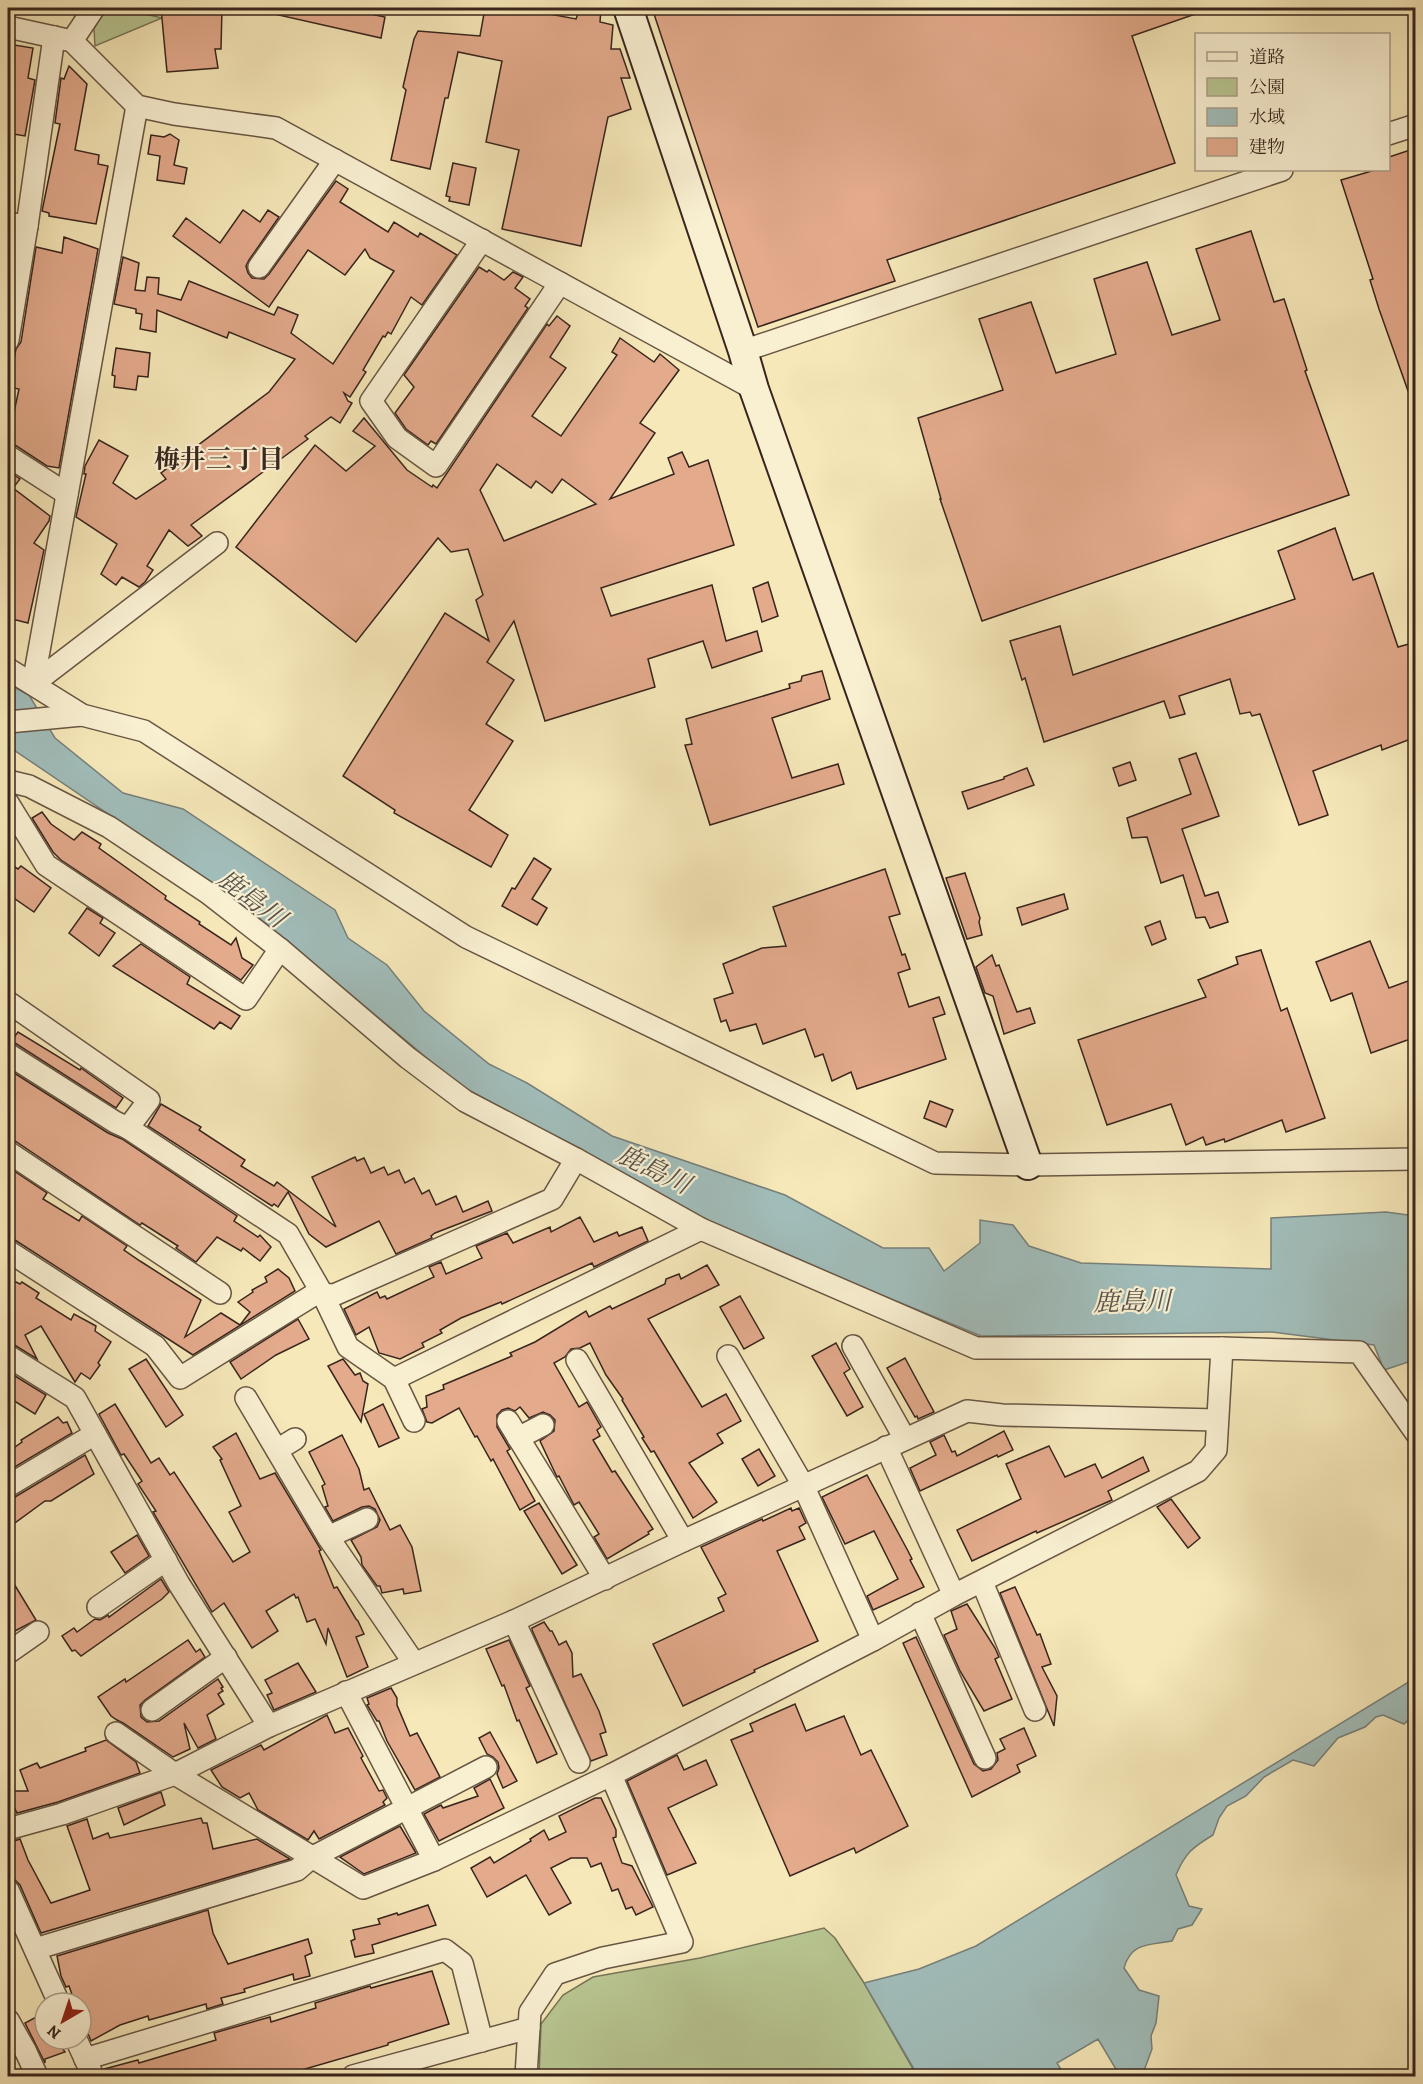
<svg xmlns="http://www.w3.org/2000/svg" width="1423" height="2084" font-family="Alegreya,'Noto Serif JP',serif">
<rect width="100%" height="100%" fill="#f6e8b9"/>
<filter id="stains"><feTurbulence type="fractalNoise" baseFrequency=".00333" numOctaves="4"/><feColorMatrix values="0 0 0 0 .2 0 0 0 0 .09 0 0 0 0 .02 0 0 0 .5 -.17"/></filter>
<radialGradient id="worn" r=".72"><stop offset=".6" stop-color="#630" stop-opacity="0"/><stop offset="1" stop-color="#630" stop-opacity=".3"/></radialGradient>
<g fill="#b8c692" stroke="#787658" stroke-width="1.5">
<path d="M104,8H119L162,18L95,46L94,29Z"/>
<path d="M824,1928L835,1938L864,1983L917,2076H539L541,2024L563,1995L593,1977L700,1958Z"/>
</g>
<g fill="#a1bdba" stroke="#77807b" stroke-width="1.5">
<path d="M8,684L29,695L55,738L123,793L183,809L335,910L348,938L387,965L424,1011L489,1064L527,1083L612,1136L785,1195L883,1248H929L944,1271L980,1243V1220L1013,1225L1029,1246L1081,1263L1271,1269V1218L1386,1212L1415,1216V1368L1408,1362L1384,1370L1374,1345L1272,1332L981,1336L709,1224L458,1084L248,909L8,746Z"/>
<path d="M1415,1678V1714L1404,1724L1383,1715L1376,1717L1365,1727L1338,1738L1314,1766L1293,1760L1264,1777L1246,1796L1227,1806L1219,1818L1213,1835C1193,1847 1185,1853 1176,1875L1189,1906L1202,1909L1192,1925L1178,1929L1172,1941C1150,1945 1131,1942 1124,1968L1139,1990L1159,1996L1156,2023L1151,2036L1152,2049L1142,2076H1120L1098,2039L1057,2063L1065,2076H918L864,1983L919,1969L976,1946Z"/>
</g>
<g fill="#e3aa8c" stroke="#38251d" stroke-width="1.5" fill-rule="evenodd">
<path d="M161,8H222L221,49H215L218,68L167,72Z"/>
<path d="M274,8H341L385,17L381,38L274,14Z"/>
<path d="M485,8H517L576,19L580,8H591L601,9L600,22L613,25L611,49H620L630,78H621L631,109L608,117L581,246L502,229L519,150L486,142L502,61L458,52L448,98H445L430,169L391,160L406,90L403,87L414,39L418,31L480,36Z"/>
<path d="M652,8H1120L1122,13L1138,8H1207V10L1132,36L1175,163L887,260L895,281L758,327Z"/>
<path d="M8,44L33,48L28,78L35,80L25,136L8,133Z"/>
<path d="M69,66L87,84L75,150L99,155L98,164L108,166L96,224L49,216V213L42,211L60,124L55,123L61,78L64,79Z"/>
<path d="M170,134L179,140L174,165L187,168L184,184L157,180L160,156L148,154L151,135L164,137Z"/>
<path d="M1416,148V405H1413L1379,309L1370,280L1373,279L1341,180L1375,170H1389V157Z"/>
<path d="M453,163L476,168L469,205L449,201L450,197L446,196Z"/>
<path d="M336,181L348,189L340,202L388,232L394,222L418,237L420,233L457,255L422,305L411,297L391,334L388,332L385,337L383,336L363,370L366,372L350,397L344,393L348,401L352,403L340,423L331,417L305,436L308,439L191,525L202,536L188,546L169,530L147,566L153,570L145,582L139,587L122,577L116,585L101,574L117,544L76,517L86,474H84L85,466L99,440L128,456L113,483L136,499L166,479L161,473L269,392L295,359L229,332L227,338L157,310L156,332L140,329L142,314L136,313V309L114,304L123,257L139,263L135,290L145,291L147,277L159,278L158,294L181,300L189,281L274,315L278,307L298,315L291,333L333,364L394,271L370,258L365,249L345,275L308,250L269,307L173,236L186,218L220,243L243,210L260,222L268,210L279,217L249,260L246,266L248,273L252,278L264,279L269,274Z"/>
<path d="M1251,231L1274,302L1284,299L1307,370L1305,371L1349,495L982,621L940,499H941L918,418L1003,390L979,319L1031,302L1056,373L1116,354L1094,279L1147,262L1172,335L1220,320L1196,249Z"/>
<path d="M64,237L98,249L59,468L47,466L15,445L8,443V425L11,426L19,389L8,387L16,349L21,342L36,247L62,253Z"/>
<path d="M479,267L487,272L489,270L504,280L513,272L523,277L515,288L530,299L525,306L528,308L436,444L431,441L428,445L406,429L395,413L414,387L404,375Z"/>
<path d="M557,316L570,326L550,357L566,368L532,416L561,436L617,355L612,352L620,338L654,362L660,354L679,370L640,423L655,433L610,499L674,474L668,458L682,452L689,467L708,460L734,545L601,588L611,616L712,585L726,641L757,631L762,651L712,668L703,641L648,659L655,687L545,721L514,621L487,662L514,680L486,724L513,741L469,810L508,835L491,867L394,813L395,810L343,776L445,613L489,641L476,600L483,595L468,549L451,552L438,538L356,642L236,547L315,445L346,471L375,446L353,431L364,418L407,470L432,487L433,485L437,488L547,324L549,326ZM497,464L531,488L536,481L552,493L562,479L596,504L504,541L480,490Z"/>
<path d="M116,348L150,353L148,377L138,376L136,390L114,387L115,376L112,375Z"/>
<path d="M8,471L20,479L13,488L50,516L49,521L34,543L44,550L28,623L8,618Z"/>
<path d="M1335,528L1353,580L1373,573L1398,647L1416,642V737L1382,750L1381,745L1313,771L1328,815L1299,825L1260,714L1252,716L1250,712L1240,714L1230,679L1179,696L1185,714L1170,718L1164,701L1044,742L1025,678L1022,680L1010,641L1060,626L1073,675L1295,599L1278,551Z"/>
<path d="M768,582L778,616L762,622L753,588Z"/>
<path d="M822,671L830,699L772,718L792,778L838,764L844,784L710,825L685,745L692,744L686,719L790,688L789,684L801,681L802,676Z"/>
<path d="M1196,753L1219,816L1182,829L1205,896L1218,892L1228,922L1210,928L1205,917L1196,918L1183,875L1161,883L1147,837L1132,838L1127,818L1191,794L1179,759Z"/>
<path d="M1130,762L1136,780L1119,786L1113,768Z"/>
<path d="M1027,768L1034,785L968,809L962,792L1004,779V777Z"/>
<path d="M42,812L51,824L74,840L82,832L101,844L99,848L166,896L165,899L200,922L199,924L231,945L236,938L242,958L253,965L241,980L61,860L53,852L32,818Z"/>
<path d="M534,858L551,869L532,899L547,908L537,925L502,906L512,888L515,889Z"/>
<path d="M8,863L18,869L21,866L51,888L34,912L8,894Z"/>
<path d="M885,869L900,914L889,917L902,955L905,954L910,969L898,973L909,1007L939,997L945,1014L933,1018L946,1059L857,1089L851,1072L832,1081L823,1054L815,1057L805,1029L763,1044L756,1024L730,1031L726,1020L721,1022L714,999L733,993L723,964L762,948L786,946L773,907Z"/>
<path d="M965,873L980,918L979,922L982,935L967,939L946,878Z"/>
<path d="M1064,894L1068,909L1022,925L1017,908Z"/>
<path d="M87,908L103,918L100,923L115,933L99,956L69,933Z"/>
<path d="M1160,921L1166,939L1152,945L1145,927Z"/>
<path d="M1370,941L1389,988L1416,978V1037L1371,1053L1352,993L1331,1001L1316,962Z"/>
<path d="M141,944L190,977L187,984L240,1016L231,1029L220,1022L214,1029L113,966Z"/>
<path d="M1261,950L1281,1011L1287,1008L1325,1118L1286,1132L1282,1120L1225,1142L1224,1139L1206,1145L1203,1137L1186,1145L1171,1104L1107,1125L1078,1040L1206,997L1198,980L1238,964L1236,957Z"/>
<path d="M992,955L996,966L999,965L1017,1012L1030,1008L1035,1023L1004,1034L993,996L985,993L976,967Z"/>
<path d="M8,1030L15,1036L18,1032L80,1070L81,1068L123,1098L116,1108L15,1043L8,1041Z"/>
<path d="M8,1069L108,1133L122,1139L237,1216L234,1221L258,1237L260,1235L271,1247L260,1261L243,1248L241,1251L217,1237L196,1262L176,1248L178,1246L142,1223L140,1225L15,1141L8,1139Z"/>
<path d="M930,1101L953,1110L946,1127L924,1118Z"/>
<path d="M161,1104L201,1127L199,1130L245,1160L241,1166L274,1186L277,1182L336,1227L312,1177L355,1157L357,1161L364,1158L371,1173L384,1167L388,1175L399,1170L405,1183L414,1178L422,1194L429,1190L436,1205L456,1196L463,1212L488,1201L492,1211L435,1233L431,1236L432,1238L396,1254L379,1221L326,1247L309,1234L288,1192L278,1207L274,1204L272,1206L148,1126Z"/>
<path d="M8,1167L47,1193L43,1199L79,1221L82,1216L127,1246L124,1250L140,1261L201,1300L185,1337L221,1313L240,1325L250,1312L238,1302L253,1292L252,1290L267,1282L265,1277L278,1269L289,1278L295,1291L193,1355L15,1240L8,1238Z"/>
<path d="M580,1217L594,1242L617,1232L619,1236L642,1227L648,1241L594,1267L592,1263L502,1304L501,1302L461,1318L440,1330L442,1333L422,1343L424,1347L400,1359L379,1353L369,1327L356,1335L344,1309L377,1292L380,1298L385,1296L387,1299L434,1277L429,1267L441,1262L446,1274L482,1258L476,1246L507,1233L513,1243L550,1227L551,1232Z"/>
<path d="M707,1265L719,1285L648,1319L702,1407L726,1394L741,1421L717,1434L723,1443L689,1463L717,1502L693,1518L654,1451L651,1452L642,1438L644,1437L622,1400L623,1399L606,1375L590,1343L580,1348L571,1349L565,1357L554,1363L579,1407L587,1402L601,1427L597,1430L600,1436L593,1440L612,1472L615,1471L653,1529L648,1532L649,1534L607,1559L594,1537L599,1534L579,1502L574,1505L559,1476L557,1477L540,1441L554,1431L555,1420L550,1415L543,1412L529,1418L520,1407L515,1411L508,1408L502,1410L497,1415V1427L510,1449L507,1451L535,1501L520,1510L493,1459L491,1461L477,1436L475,1437L459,1408L432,1423L427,1422L422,1409L427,1407L426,1396L444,1389L443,1385L512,1356L510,1353L535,1342L586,1311L589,1317L610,1306L612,1309L665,1284L666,1279L679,1274L681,1279Z"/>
<path d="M8,1278L20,1284L22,1282L39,1293L36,1298L71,1320L74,1314L96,1326L95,1331L111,1342L98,1363L100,1365L90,1379L81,1373L75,1382L41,1326L25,1335L37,1359L8,1341Z"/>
<path d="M740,1296L764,1338L744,1349L720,1307Z"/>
<path d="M298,1319L309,1339L276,1355L241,1379L230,1362Z"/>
<path d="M836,1343L850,1369L844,1373L863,1407L847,1416L812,1356Z"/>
<path d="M905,1358L934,1412L918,1419L917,1416L915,1417L887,1368Z"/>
<path d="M146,1359L183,1415L166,1427L129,1369Z"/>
<path d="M343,1359L355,1375L360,1373L363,1381L368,1384L361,1422L328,1366Z"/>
<path d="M15,1376L46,1395L35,1414L8,1397V1383Z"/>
<path d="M115,1404L151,1463L159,1458L170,1475L174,1472L233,1562L250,1552L229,1512L241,1506L220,1460L222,1459L213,1447L236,1433L260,1479L275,1473L321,1550L319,1551L334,1588L337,1587L356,1619L358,1621L364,1634L356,1637L368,1667L347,1677L328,1628L326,1644L315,1619L307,1622L298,1597L296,1598L294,1594L266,1611L278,1631L252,1648L224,1603L212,1612L153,1512L156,1511L138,1484L142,1481L124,1454L121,1455L99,1414Z"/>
<path d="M383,1404L399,1438L379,1447L364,1414Z"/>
<path d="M58,1417L63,1423L67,1422L72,1433L8,1471V1452L22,1442L21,1440Z"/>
<path d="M1004,1431L1013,1450L998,1457L997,1455L920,1491L910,1468L936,1455L930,1442L944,1435L952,1452L955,1451L957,1456Z"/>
<path d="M342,1435L359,1469L364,1490L369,1488L390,1530L400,1525L412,1547L421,1591L404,1594L403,1589L382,1593L380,1586H377L362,1565L361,1557L351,1540L377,1527L380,1520L375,1509L369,1506L362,1507L333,1521L325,1507L328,1506L322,1486L325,1484L309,1452Z"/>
<path d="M1049,1446L1065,1477L1095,1464L1102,1478L1143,1457L1149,1471L1108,1491L1112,1500L1037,1533L1036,1531L972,1561L957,1530L1021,1499L1006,1464Z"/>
<path d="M759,1449L775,1476L758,1486L742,1459Z"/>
<path d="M85,1455L94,1474L51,1501H45L8,1528V1499L15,1497Z"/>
<path d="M867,1475L908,1551L912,1559L910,1560L924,1587L873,1610L867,1596L898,1579L874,1531L845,1544L822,1497Z"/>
<path d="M1171,1499L1200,1538L1188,1548L1157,1507Z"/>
<path d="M539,1503L577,1565L562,1574L524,1511Z"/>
<path d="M791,1508L792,1511L799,1508L806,1523L799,1527L805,1539L777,1551L818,1641L754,1670L755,1672L683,1706L653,1644L724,1611L718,1598L726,1594L701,1547L762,1519L763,1521Z"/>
<path d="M137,1535L149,1556L125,1573L111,1552Z"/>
<path d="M8,1574L36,1620L13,1632L8,1624Z"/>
<path d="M161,1579L169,1592L162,1599L81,1656L75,1650L72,1651L62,1636L74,1628L77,1632L95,1619L100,1620L108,1615L109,1617Z"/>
<path d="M1015,1587L1037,1635L1040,1634L1051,1664L1042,1667L1057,1696L1054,1726L1000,1593Z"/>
<path d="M967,1604L995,1648L999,1657L995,1659L1012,1699L984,1711L960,1671L944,1635L957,1629L951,1611Z"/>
<path d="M544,1622L550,1631H552L559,1645L566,1641L572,1653L573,1677L581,1674L599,1711L606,1732L600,1734L607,1755L591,1761L532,1630V1628Z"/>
<path d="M916,1637L974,1764L983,1771L991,1769L998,1760L997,1753L1005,1749L1000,1739L1024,1728L1036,1756L1017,1765L1020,1772L972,1797L903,1643Z"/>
<path d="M188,1640L196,1652L200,1649L205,1657L145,1700L140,1705L141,1717L147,1722L159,1721L218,1679L223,1687L221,1688L223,1691L218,1694L224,1704L207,1715L216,1739L198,1748L184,1723L190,1749L173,1757L123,1723L117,1720L111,1716L98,1697L125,1679L126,1682Z"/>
<path d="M509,1640L530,1686L526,1688L557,1754L537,1763L519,1720L517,1721L504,1685L502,1686L486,1649Z"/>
<path d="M298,1663L316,1692L274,1710L267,1695L272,1693L265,1680Z"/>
<path d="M391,1688L397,1698V1705L410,1736L417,1733L440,1777L415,1790L387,1741L379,1721H377L367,1705L369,1704L367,1698Z"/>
<path d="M795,1704L806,1731L844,1716L861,1755L871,1750L908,1826L856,1853L854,1848L790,1876L731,1740L753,1731L750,1724Z"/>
<path d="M327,1715L335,1733L348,1728L363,1756L361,1758L379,1791L383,1790L387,1798L383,1802L385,1805L319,1839L314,1831L308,1840L258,1810L249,1793L240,1798L222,1787L211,1770L261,1745L264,1750Z"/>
<path d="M490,1732L517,1781L503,1788L497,1774L499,1768L498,1762L493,1757L487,1754L479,1738Z"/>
<path d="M106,1740L136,1762L140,1773L58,1802L17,1813L15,1809L8,1811V1791H28L20,1770L37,1763L40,1768L86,1751L85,1748Z"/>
<path d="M677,1755L684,1770L706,1760L717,1785L668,1808L696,1863L667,1875L627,1781Z"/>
<path d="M490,1779L504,1808L439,1841L424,1814L441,1805L443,1808L478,1796L474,1788Z"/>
<path d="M161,1792L165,1805L124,1825L118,1808Z"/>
<path d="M595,1798H601L616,1830V1837L613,1838L622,1863L632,1866L653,1907L636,1915L632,1907L626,1909L618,1889L612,1891L601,1863L591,1867L587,1858H571L551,1868L571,1903L549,1915L526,1875L487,1897L471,1868L490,1857L494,1863L531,1841L530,1839L544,1830L549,1840L566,1832L559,1816Z"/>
<path d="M201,1818L203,1823H207L213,1849L257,1839L290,1859L41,1933L20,1885L14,1879L8,1865V1843L20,1839L28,1860L51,1903L90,1890L67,1826L87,1819L93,1839L108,1833L110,1838Z"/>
<path d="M400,1826L416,1853L364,1874L340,1857Z"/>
<path d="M428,1905L436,1925L372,1945L374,1953L355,1957L351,1941L355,1939L353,1930L380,1924L378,1919L397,1913L398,1915Z"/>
<path d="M208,1910L213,1933L228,1964L308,1939L312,1953L305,1956L310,1976L294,1980L293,1974L244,1989L245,1992L221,1998L223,2004L207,2009L206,2004L149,2020L148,2016L120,2025L91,2041L81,2016V2003H75L69,1986L66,1987L61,1976L57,1956Z"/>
<path d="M432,1971L449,2024L388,2043V2045L281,2076H106L104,2069L138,2060L139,2063L216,2040L214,2033L270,2017L271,2022L316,2008L315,2003L370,1986L371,1988Z"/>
<path d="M40,2015L45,2023V2039H55L65,2052L45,2059V2063L25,2023Z"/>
</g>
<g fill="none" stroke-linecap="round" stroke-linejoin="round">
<defs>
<g id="street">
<path d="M8,27L72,41L137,106L174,114L276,128L754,389"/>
<path d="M72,41L94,8"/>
<path d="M1388,134L1416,125"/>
<path d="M8,223L27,226L54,37"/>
<path d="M482,240L371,401L397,438L436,466L560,283"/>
<path d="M259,267L335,160"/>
<path d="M8,340L27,226"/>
<path d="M743,351L1282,170"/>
<path d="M8,456L67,494"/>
<path d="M8,669L82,715L144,731L466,937L935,1163L1028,1165L1416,1159"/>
<path d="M33,684L137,106"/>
<path d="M33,684L217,543"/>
<path d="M8,722L82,715"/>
<path d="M8,781L29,786L109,827L208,893L280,949L408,1058L465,1101L576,1159L701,1229L976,1348H1222"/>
<path d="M8,803L46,865L246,999L280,949"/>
<path d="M8,1002L149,1100L128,1128L288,1234L323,1295L348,1347L394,1379L414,1421"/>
<path d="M8,1054L115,1122L128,1128"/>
<path d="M8,1152L220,1293"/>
<path d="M8,1251L155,1346L180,1378L315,1294L334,1295L552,1199L576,1159"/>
<path d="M853,1346L905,1439"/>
<path d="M8,1356L75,1398L179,1584L269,1726"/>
<path d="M728,1356L803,1485L873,1640"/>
<path d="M577,1360L683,1541"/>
<path d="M394,1379L701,1229"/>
<path d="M246,1398L328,1537L414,1663"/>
<path d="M508,1421L605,1579"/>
<path d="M518,1438L543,1425"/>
<path d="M886,1447L954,1595"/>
<path d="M277,1450L295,1439"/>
<path d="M8,1486L95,1434"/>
<path d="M328,1537L367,1519"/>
<path d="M982,1582L1035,1710"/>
<path d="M98,1607L166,1560"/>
<path d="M920,1613L985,1758"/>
<path d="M514,1621L579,1762"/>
<path d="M8,1653L38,1632"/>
<path d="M346,1692L434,1860"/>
<path d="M152,1710L226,1657"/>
<path d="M116,1733L175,1774L363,1888L434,1860L611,1775L873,1640L954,1595L1198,1471L1216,1450L1222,1348L1359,1352L1416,1433"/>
<path d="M8,1829L62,1814L175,1774L269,1726L514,1621L683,1541L967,1411L1002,1415L1217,1420"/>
<path d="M8,1890L59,2003"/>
<path d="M35,1949L297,1870L311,1858L486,1767"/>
<path d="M8,2020L26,2052L37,2076"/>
<path d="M76,2039L93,2076"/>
<path d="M85,2059L445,1950L462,1963L482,2041"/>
<path d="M353,2076L529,2028"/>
<path d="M526,2076L530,2012L555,1974L603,1958L682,1942L611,1775"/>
</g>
<path id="secondary" d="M628,8L743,351L754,389L1028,1165"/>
</defs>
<use href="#street" stroke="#685644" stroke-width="24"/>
<use href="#secondary" stroke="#38251d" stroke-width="32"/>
<use href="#street" stroke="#f9f0d2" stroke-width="21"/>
<use href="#secondary" stroke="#f9f0d2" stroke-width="28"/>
</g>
<g text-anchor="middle" stroke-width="4.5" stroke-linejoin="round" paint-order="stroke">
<g font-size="26" font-weight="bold" fill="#38251d" stroke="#f9f0d2">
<text x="219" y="468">梅井三丁目</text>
</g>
<g font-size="26" font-style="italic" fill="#58534c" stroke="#f9f0d2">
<text transform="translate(252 898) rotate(37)" y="9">鹿島川</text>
<text transform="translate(654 1169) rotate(26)" y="9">鹿島川</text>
<text transform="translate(1132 1301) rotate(-1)" y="9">鹿島川</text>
</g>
</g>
<rect width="1423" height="2084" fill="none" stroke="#f6e8b9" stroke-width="30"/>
<rect x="9" y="9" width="1405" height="2066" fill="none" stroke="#38251d" stroke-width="3"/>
<rect x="15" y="15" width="1393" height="2054" fill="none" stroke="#38251d" stroke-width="1.5"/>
<rect x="1195" y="33" width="195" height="138" fill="#f9f0d2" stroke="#ac9f8a" stroke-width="1.5"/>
<rect x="1207" y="52" width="30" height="9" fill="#f9f0d2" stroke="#ac9f8a" stroke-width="1.5"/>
<text x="1249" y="63" font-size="18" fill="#38251d">道路</text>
<rect x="1207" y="78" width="30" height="18" fill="#b8c692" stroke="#ac9f8a" stroke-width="1.5"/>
<text x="1249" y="93" font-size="18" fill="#38251d">公園</text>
<rect x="1207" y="108" width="30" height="18" fill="#a1bdba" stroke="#ac9f8a" stroke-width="1.5"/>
<text x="1249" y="123" font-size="18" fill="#38251d">水域</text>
<rect x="1207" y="138" width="30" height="18" fill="#e3aa8c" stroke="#ac9f8a" stroke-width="1.5"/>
<text x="1249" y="153" font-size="18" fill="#38251d">建物</text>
<g transform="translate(63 2021) rotate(219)"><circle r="28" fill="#f9f0d2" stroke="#ac9f8a" stroke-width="1.5"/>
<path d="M0-4.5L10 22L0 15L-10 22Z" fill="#8f2418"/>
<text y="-9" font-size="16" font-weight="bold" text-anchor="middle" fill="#38251d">N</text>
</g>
<rect width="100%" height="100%" filter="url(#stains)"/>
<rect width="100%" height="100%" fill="url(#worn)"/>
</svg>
